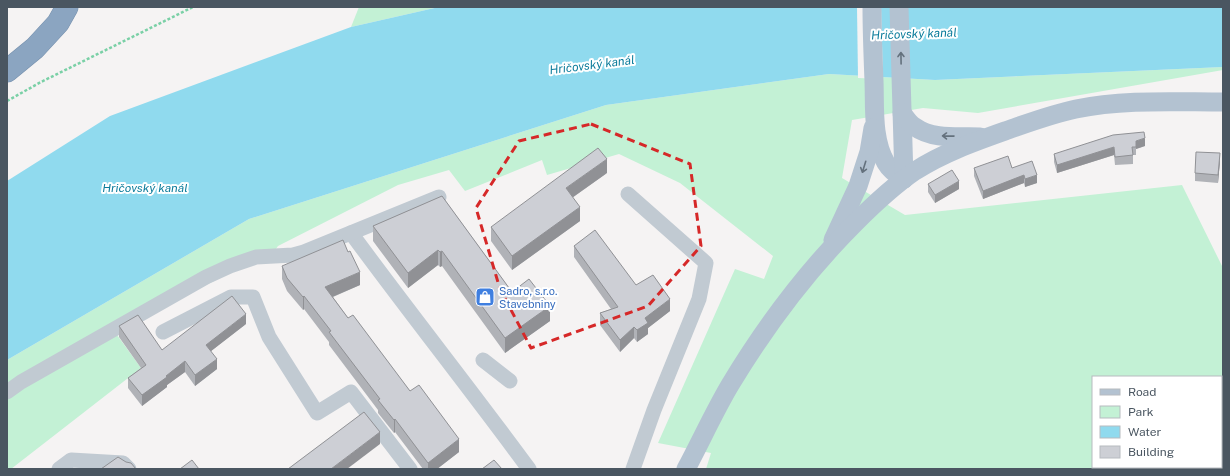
<svg xmlns="http://www.w3.org/2000/svg" width="1230" height="476" font-family="'Public Sans',sans-serif">
<rect width="100%" height="100%" fill="#f5f3f3"/>
<g fill="#c3f1d5" fill-rule="evenodd">
<path d="M359,7H439L351,27Z"/>
<path d="M1223,67V70L978,113L923,108L852,120L842,178L905,215L1182,185L1223,268V469H706L711,453L658,443L735,269L764,279L773,256L680,183L619,154L547,175L542,160L465,191L449,170L398,185L278,246L266,263L248,264L172,302L117,335L141,368L11,469H7V360L249,219L606,105L829,74L935,80ZM1093,377H1221V467H1093Z"/>
</g>
<path fill="#90daee" d="M439,7H1223V67L935,80L829,74L606,105L249,219L7,360V181L110,116L351,27Z"/>
<path fill="#f5f3f3" d="M857,7H881L883,79L858,78Z"/>
<g fill="none" stroke-linecap="round" stroke-linejoin="round">
<defs>
<path id="highway" d="M7,71L35,48L58,23L67,7"/>
</defs>
<use href="#highway" stroke="#7690ad" stroke-width="23"/>
<path stroke="#7ad0a6" stroke-width="2.5" stroke-dasharray="3 2" stroke-linecap="butt" d="M7,101L41,82L193,7"/>
<g stroke="#c1cad2" stroke-width="15">
<path d="M628,194L706,263L699,299L654,410L633,469"/>
<path d="M351,233C409,312 471,390 529,469"/>
<path d="M163,332L231,297H253L269,337L317,413L351,392L410,469"/>
<path d="M483,360L510,381"/>
<path d="M7,392L21,382L206,277L230,266L256,257L293,255L304,252L439,197"/>
<path d="M59,469L71,460L123,463L129,469"/>
</g>
<g stroke="#b3c2d1" stroke-width="19">
<path d="M872,7C872,32 873,56 874,81C875,107 872,139 886,163C890,170 897,175 904,179"/>
<path d="M899,7L904,179"/>
<path d="M902,113C906,118 909,124 915,127C933,140 959,136 980,137"/>
<path d="M833,240L858,186L869,152L873,128"/>
<path d="M686,469C701,441 714,412 730,385C765,327 806,272 854,224C873,205 893,186 915,171C943,153 974,142 1005,131C1028,123 1052,114 1076,109C1123,99 1174,102 1223,102"/>
</g>
<use href="#highway" stroke="#8ba5c1" stroke-width="22"/>
</g>
<g fill="#b0b2b7">
<path d="M1145,146L1136,149V155H1133V164L1115,165L1114,155L1057,173L1054,162V154Z"/>
<path d="M1220,161L1218,183L1195,181V173Z"/>
<path d="M974,168H1012L1037,183L1025,187L1024,183L983,199L974,176Z"/>
<path d="M607,173L572,198L580,221L512,270L491,241V227Z"/>
<path d="M928,184L959,189L935,203L928,192Z"/>
<path d="M442,196L512,292L550,321L505,353L442,266L440,267L438,265L408,288L373,241V226Z"/>
<path d="M574,246L636,285L670,311L648,328V334L637,342L634,338L620,352L600,325V313L611,309L574,257Z"/>
<path d="M282,266L360,285L333,297L348,318L410,391L459,452L437,469H423L395,432L394,433L378,413V410L329,345V342L304,309L303,310L287,291L282,279Z"/>
<path d="M246,324L211,351L217,369L195,386L185,372L167,385V387L142,406L128,388V378L141,368L119,337V326L162,350Z"/>
</g>
<g fill="#909195">
<path d="M1145,138V146L1136,149V141Z"/>
<path d="M1114,147V155L1057,173V165Z"/>
<path d="M1220,153V161L1218,183V175Z"/>
<path d="M607,159V173L566,202V188Z"/>
<path d="M1024,175V183L983,199V191Z"/>
<path d="M1037,175V183L1025,187V179Z"/>
<path d="M959,181V189L935,203V195Z"/>
<path d="M580,207V221L512,270V256Z"/>
<path d="M438,250V265L408,288V273Z"/>
<path d="M442,251V266L440,267V252Z"/>
<path d="M360,272V285L325,300V287Z"/>
<path d="M304,296V309L303,310V297Z"/>
<path d="M670,299V311L648,328V334L637,342V330L645,318Z"/>
<path d="M550,306V321L505,353V338Z"/>
<path d="M246,314V324L206,355V345Z"/>
<path d="M634,327V338L620,352V340Z"/>
<path d="M217,359V369L195,386V375Z"/>
<path d="M185,361V372L167,385V387L142,406V395Z"/>
<path d="M395,419V432L394,433V420Z"/>
<path d="M380,432V444L347,469H331Z"/>
<path d="M459,439V452L437,469H428V463Z"/>
</g>
<g fill="#cdcfd5" stroke="#909195">
<path d="M1144,132L1145,138L1136,141V147H1132L1133,155L1115,157L1114,147L1057,165L1054,154L1113,135Z"/>
<path d="M598,148L607,159L566,188L580,207L512,256L491,227Z"/>
<path d="M1196,152L1220,153L1218,175L1195,173Z"/>
<path d="M1008,156L1012,168L1032,161L1037,175L1025,179L1024,175L983,191L974,168Z"/>
<path d="M952,170L959,181L935,195L928,184Z"/>
<path d="M442,196L512,292L529,279L550,306L505,338L442,251L440,252L438,250L408,273L373,226Z"/>
<path d="M595,230L636,285L653,275L670,299L645,318L648,323L637,330L634,327L620,340L600,313L618,307L574,246Z"/>
<path d="M343,240L348,252L350,251L360,272L325,287L348,318L353,315L410,391L419,385L459,439L428,463L395,419L394,420L378,400L380,399L329,332L331,331L304,296L303,297L287,278L282,266Z"/>
<path d="M232,296L246,314L206,345L217,359L195,375L185,361L166,376L167,377L142,395L128,378L146,365L119,326L138,315L162,350Z"/>
<path d="M364,412L380,432L331,469H288Z"/>
<path d="M118,457L126,462L131,463L136,469H101Z"/>
<path d="M192,460L199,469H180Z"/>
<path d="M494,460L502,469H482Z"/>
</g>
<defs><path id="oneway-shaft" d="M-6 0H5M1.5-3L5.5 0L1.5 3" fill="none" stroke-width="1.6" stroke-linecap="round" stroke-linejoin="round"/></defs>
<g stroke="#64717d">
<use href="#oneway-shaft" transform="translate(901 58) rotate(-91)"/>
<use href="#oneway-shaft" transform="translate(948 136) rotate(-179)"/>
<use href="#oneway-shaft" transform="translate(864 167) rotate(107)"/>
</g>
<path fill="none" stroke="#d62828" stroke-width="3" stroke-dasharray="8 5" stroke-linejoin="round" d="M591,124L690,164L701,246L648,306L531,348L500,289L476,208L519,141Z"/>
<defs>
<symbol id="shop-square" viewBox="-11 -11 22 22"><rect x="-9" y="-9" width="18" height="18" rx="4" fill="#3f7fe0" stroke="#fff"/><path d="M-5-2.5h2.3a2.7 3.5 0 0 1 5.4 0H5L5.5 6h-11ZM-1.5-2.5h3a1.5 2.3 0 0 0-3 0Z" fill="#fff"/></symbol>
</defs>
<g fill-rule="evenodd">
<use href="#shop-square" x="474" y="286" width="22" height="22"/>
</g>
<g text-anchor="middle" stroke-width="4" stroke-linejoin="round" paint-order="stroke">
<g font-size="11" fill="#366cbe" stroke="#fff" text-anchor="start">
<text x="499" y="295">Sadro, s.r.o.<tspan x="499" dy="13">Stavebniny</tspan></text>
</g>
<g font-size="12" font-style="italic" fill="#0c7c9b" stroke="#fff">
<text transform="translate(914 34) rotate(-2)" y="4">Hričovský kanál</text>
<text transform="translate(592 65) rotate(-7)" y="4">Hričovský kanál</text>
<text x="145" y="192">Hričovský kanál</text>
</g>
</g>
<rect width="1230" height="476" fill="none" stroke="#4a5661" stroke-width="16"/>
<rect x="1092" y="376" width="130" height="92" fill="#ffffff" stroke="#b7bbc0"/>
<rect x="1100" y="389" width="20" height="6" fill="#b3c2d1" stroke="#b7bbc0"/>
<text x="1128" y="396" font-size="12" fill="#4a5661">Road</text>
<rect x="1100" y="406" width="20" height="12" fill="#c3f1d5" stroke="#b7bbc0"/>
<text x="1128" y="416" font-size="12" fill="#4a5661">Park</text>
<rect x="1100" y="426" width="20" height="12" fill="#90daee" stroke="#b7bbc0"/>
<text x="1128" y="436" font-size="12" fill="#4a5661">Water</text>
<rect x="1100" y="446" width="20" height="12" fill="#cdcfd5" stroke="#b7bbc0"/>
<text x="1128" y="456" font-size="12" fill="#4a5661">Building</text>
</svg>
